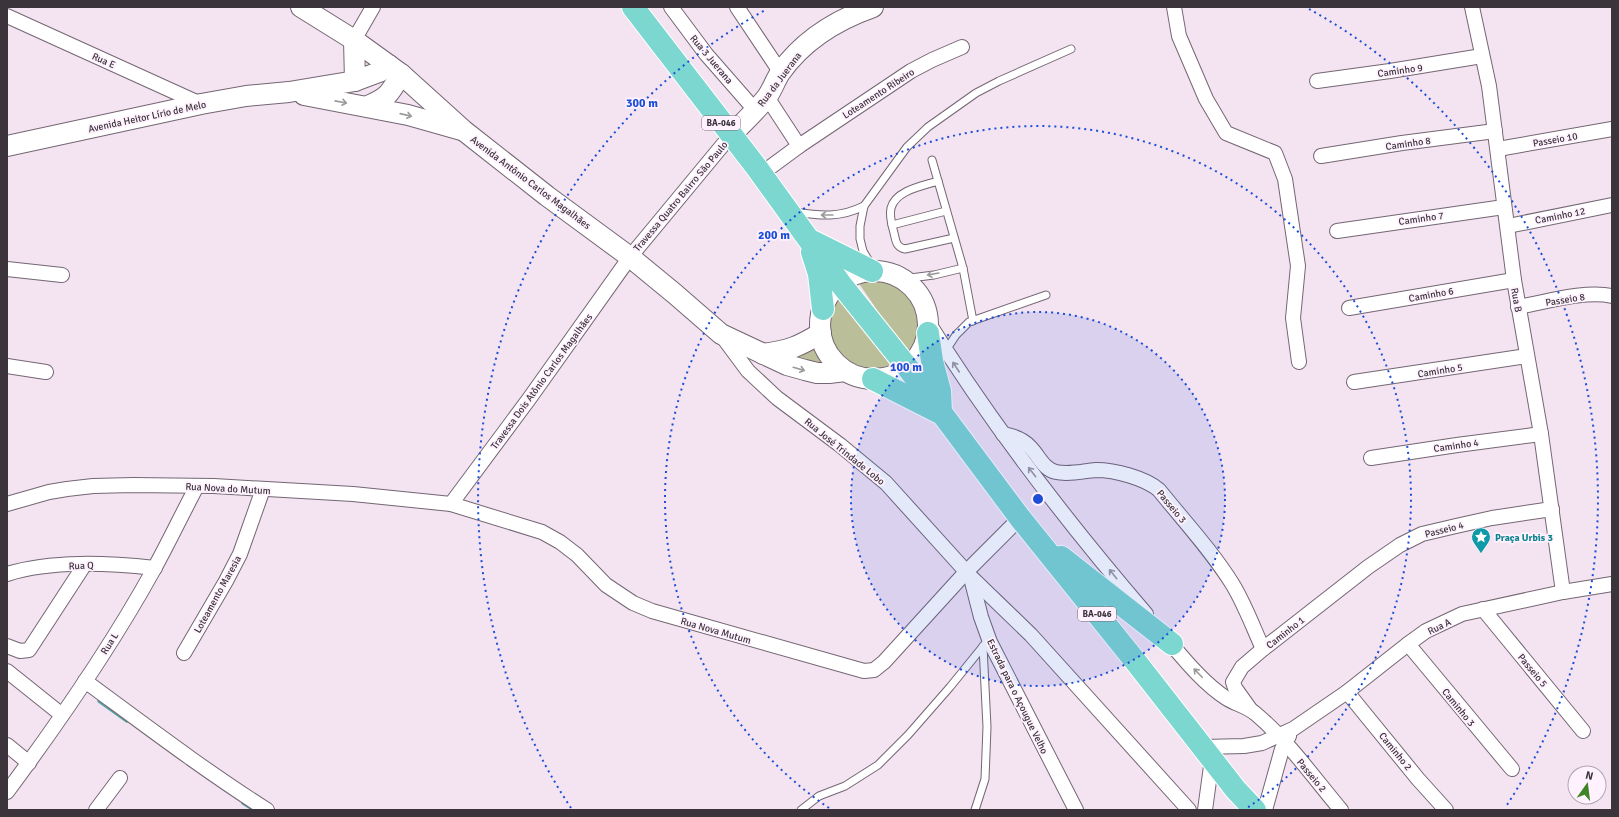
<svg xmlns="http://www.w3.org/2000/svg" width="1619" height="817" font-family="Signika,sans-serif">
<rect width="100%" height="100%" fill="#f4e4f2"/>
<g fill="#bbbf99">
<path d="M876,279C915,284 936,324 909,357L858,282Z"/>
<path d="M840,296L897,367C851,391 807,335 840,296Z"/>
<path d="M816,343L827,363L787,358Z"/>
</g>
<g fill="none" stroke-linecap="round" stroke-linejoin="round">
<g stroke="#54a7a8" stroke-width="3.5">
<path d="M99,701L127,721"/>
<path d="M243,803L254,810"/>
</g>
<defs>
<g id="lane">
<path d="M932,160L963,268L973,321"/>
<path d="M938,181C923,186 896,190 891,208C889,217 892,225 894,233C896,241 896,247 905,249L954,238"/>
<path d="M794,212C821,216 840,218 864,206"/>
<path d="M892,225L946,211"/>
<path d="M870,263L863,251L860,239V226L864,206L907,147L928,127L976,93L999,81L1071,49"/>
<path d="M902,279L934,275L963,268"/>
<path d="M946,350L956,335L969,322L1046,295"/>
<path d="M801,810L819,796L845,786L878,765L908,735L950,687L989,639"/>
<path d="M975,810L985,779L987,727L983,646"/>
</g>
<g id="street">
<path d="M671,7L706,54L755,110"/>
<path d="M737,7L781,73"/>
<path d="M1174,7L1179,36L1206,99L1226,133L1275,153L1285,179L1298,266L1293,318L1299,362"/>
<path d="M1472,7L1489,86L1514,280L1541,434L1563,592"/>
<path d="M7,16L201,104"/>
<path d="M354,40L373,7"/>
<path d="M1317,81L1390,71L1482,56"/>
<path d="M799,146L911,71L932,60L962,47"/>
<path d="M1498,149L1612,129"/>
<path d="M1321,156L1402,143L1495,131"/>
<path d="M761,174L799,146L767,97"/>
<path d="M1508,226L1612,205"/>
<path d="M1337,231L1504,207"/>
<path d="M7,269L62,275"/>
<path d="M1518,307C1546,302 1585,290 1612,296"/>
<path d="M1349,308L1514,280"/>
<path d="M928,322C992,425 1067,522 1146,614"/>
<path d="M722,336L748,371L777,398L840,445L886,483L971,577L1031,635L1189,810"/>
<path d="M7,366L46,372"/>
<path d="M1354,382L1527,356"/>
<path d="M1003,434C1014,436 1023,439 1030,447C1039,456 1043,469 1056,472C1069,475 1083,471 1096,470C1115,470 1145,478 1159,490C1184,521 1212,551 1233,585C1245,605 1253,627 1263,649"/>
<path d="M1371,458L1457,445L1541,434"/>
<path d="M7,504L49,492L67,489L93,486L133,485L214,486L353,494L451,504L542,532L560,542L577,555L606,585L633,603L652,611L864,671L874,670L884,662L966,572L1020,518"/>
<path d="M451,504L529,399L630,257L731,135"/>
<path d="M7,574C52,560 108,563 155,568"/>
<path d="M971,578L981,617L990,642L1076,810"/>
<path d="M1483,609L1583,731"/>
<path d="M1166,638C1184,659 1203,683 1226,698C1235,704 1247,706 1256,714C1288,741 1314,778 1341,810"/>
<path d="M1408,644L1512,769"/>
<path d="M7,646L20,651L29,650L85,564"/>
<path d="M184,653L226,581L240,554L263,489"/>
<path d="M7,671L62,715"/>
<path d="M85,681C145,725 204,770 267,810"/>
<path d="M1347,692L1418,779L1446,810"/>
<path d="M1250,709L1235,688L1233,682L1242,667L1263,649L1368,567L1400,545L1422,534L1456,526L1492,518L1552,509"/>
<path d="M7,745L29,763"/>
<path d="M1203,747L1244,746L1262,743L1293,729L1347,692L1408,644L1426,631L1462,614L1563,592L1612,584"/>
<path d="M7,792C59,722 112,645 154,569C169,542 182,514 197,486"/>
<path d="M96,810L120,778"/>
<path d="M1205,810L1212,759"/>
<path d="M1265,810L1282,749L1289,736"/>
</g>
<g id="secondary">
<path d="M301,7L354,40L401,74L463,130L547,196L630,257L675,294L721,334L787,365L805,370L817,373H829L845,371"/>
<path d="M354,40L355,81"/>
<path d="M304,95L408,115L461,130"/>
<path d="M368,106C389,97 390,93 401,74"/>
<path d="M731,135C743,123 756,111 767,97C772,90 775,81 780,73C803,40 836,20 873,7"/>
<path d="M7,146L201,104L246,96L289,92L355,81L379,72L389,65"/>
<circle cx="874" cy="325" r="54"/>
<path d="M763,354C790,350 798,347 821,333"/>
</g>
<g id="primary">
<path d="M633,7L757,168L840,283L908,368L1020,518L1136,662L1236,790L1255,810"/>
<path d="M814,242L872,271"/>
<path d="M812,252L819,274L823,309"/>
<path d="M928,333L932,361L940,391L941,413"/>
<path d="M873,379L938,412"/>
<path d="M1061,557L1172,644"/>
</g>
</defs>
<use href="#lane" stroke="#746673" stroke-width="9"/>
<use href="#street" stroke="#746673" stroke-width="16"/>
<use href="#secondary" stroke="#746673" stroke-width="22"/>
<use href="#primary" stroke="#fff" stroke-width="24"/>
<use href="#lane" stroke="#fff" stroke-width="7"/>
<use href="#street" stroke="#fff" stroke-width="14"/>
<use href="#secondary" stroke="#fff" stroke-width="20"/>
<use href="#primary" stroke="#7cd7d0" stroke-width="22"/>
</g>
<defs><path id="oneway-shaft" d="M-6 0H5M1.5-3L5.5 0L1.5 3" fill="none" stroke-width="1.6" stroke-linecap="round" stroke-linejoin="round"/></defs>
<g stroke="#9d9a9d">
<use href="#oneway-shaft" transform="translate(341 102) rotate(11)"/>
<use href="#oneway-shaft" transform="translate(406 115) rotate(13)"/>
<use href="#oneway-shaft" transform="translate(827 215) rotate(-180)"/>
<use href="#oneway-shaft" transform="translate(933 274) rotate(170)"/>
<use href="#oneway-shaft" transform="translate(956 367) rotate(-123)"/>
<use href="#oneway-shaft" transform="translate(799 369) rotate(16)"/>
<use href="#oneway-shaft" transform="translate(1032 472) rotate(-128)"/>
<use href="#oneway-shaft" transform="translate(1113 574) rotate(-129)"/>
<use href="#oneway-shaft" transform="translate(1198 673) rotate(-134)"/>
</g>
<circle cx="1038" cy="499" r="187" fill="#1d4ed8" fill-opacity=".12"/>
<g fill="none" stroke="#1d4ed8" stroke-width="2" stroke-dasharray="2 4">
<circle cx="1038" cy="499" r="187"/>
<path d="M829 808A373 373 0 1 1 1247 808"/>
<path d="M571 808A560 560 0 0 1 767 9M1309 9A560 560 0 0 1 1505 808"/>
</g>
<defs>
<symbol id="sight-pin" viewBox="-11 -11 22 30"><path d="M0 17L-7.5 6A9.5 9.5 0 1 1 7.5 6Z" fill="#0f9aa8" stroke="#fff2fe"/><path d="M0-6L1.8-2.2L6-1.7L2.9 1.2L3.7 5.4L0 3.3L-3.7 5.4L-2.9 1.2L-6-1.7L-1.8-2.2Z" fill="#fff"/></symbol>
</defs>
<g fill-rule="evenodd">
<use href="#sight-pin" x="1470" y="526" width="22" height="30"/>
</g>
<g text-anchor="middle" stroke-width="3.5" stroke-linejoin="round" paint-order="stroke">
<g fill="#fff2fe" stroke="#766e76" stroke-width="1">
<rect x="702" y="116" width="38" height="14" rx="3"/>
<rect x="1078" y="607" width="38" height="14" rx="3"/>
</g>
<g font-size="9" font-weight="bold" fill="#3b353b">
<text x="721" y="126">BA-046</text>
<text x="1097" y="617">BA-046</text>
</g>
<g font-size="10" fill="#3b353b" stroke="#fff2fe">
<text transform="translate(712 59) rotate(50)" y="4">Rua 3 Juerana</text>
<text transform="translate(104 60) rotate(24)" y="4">Rua E</text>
<text transform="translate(1400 70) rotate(-8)" y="4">Caminho 9</text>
<text transform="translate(779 79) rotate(-53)" y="4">Rua da Juerana</text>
<text transform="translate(878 93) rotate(-33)" y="4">Loteamento Ribeiro</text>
<text transform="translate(147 116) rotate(-12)" y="4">Avenida Heitor Lírio de Melo</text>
<text transform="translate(1555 139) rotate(-10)" y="4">Passeio 10</text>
<text transform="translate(1408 143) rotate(-8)" y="4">Caminho 8</text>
<text transform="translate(531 182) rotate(37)" y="4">Avenida Antônio Carlos Magalhães</text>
<text transform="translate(680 196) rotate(-50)" y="4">Travessa Quatro Bairro São Paulo</text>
<text transform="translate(1560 215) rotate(-11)" y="4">Caminho 12</text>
<text transform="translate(1421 218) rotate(-8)" y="4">Caminho 7</text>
<text transform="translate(1431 294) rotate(-10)" y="4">Caminho 6</text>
<text transform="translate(1565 299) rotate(-9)" y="4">Passeio 8</text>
<text transform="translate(1517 300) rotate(80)" y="4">Rua B</text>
<text transform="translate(1440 370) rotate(-9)" y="4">Caminho 5</text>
<text transform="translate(541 381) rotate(-54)" y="4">Travessa Dois Atônio Carlos Magalhães</text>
<text transform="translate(1456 445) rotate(-8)" y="4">Caminho 4</text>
<text transform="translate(845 451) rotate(39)" y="4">Rua José Trindade Lobo</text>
<text transform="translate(228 488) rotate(3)" y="4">Rua Nova do Mutum</text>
<text transform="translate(1172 506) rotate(50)" y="4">Passeio 3</text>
<text transform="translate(1444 529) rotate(-14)" y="4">Passeio 4</text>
<text transform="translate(81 565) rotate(-2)" y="4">Rua Q</text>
<text transform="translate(217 594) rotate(-61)" y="4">Loteamento Maresia</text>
<text transform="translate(1439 626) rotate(-26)" y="4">Rua A</text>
<text transform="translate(716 630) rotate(16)" y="4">Rua Nova Mutum</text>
<text transform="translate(1285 632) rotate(-38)" y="4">Caminho 1</text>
<text transform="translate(109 643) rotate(-58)" y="4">Rua L</text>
<text transform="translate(1533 670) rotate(50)" y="4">Passeio 5</text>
<text transform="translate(1018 696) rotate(64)" y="4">Estrada para o Açougue Velho</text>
<text transform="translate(1459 707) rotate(51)" y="4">Caminho 3</text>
<text transform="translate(1396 751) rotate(51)" y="4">Caminho 2</text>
<text transform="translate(1312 775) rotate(50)" y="4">Passeio 2</text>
</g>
<g font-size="10" font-weight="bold" fill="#0d838f" stroke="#fff2fe" text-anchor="start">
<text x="1495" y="541">Praça Urbis 3</text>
</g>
</g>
<circle cx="1038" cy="499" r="6" fill="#1d4ed8" stroke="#fff2fe" stroke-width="2"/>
<g font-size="12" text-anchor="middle" font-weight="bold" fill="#1d4ed8" stroke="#fff2fe" stroke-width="3.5" stroke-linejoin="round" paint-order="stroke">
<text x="642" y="107">300 m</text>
<text x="774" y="239">200 m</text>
<text x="906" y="371">100 m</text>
</g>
<rect width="1619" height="817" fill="none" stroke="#3b353b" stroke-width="16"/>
<g transform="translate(1587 785) rotate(14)"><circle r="19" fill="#fff2fe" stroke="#b1a6b0"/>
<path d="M0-3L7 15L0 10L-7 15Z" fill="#408427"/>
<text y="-6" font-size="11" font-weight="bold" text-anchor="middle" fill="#3b353b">N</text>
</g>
</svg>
